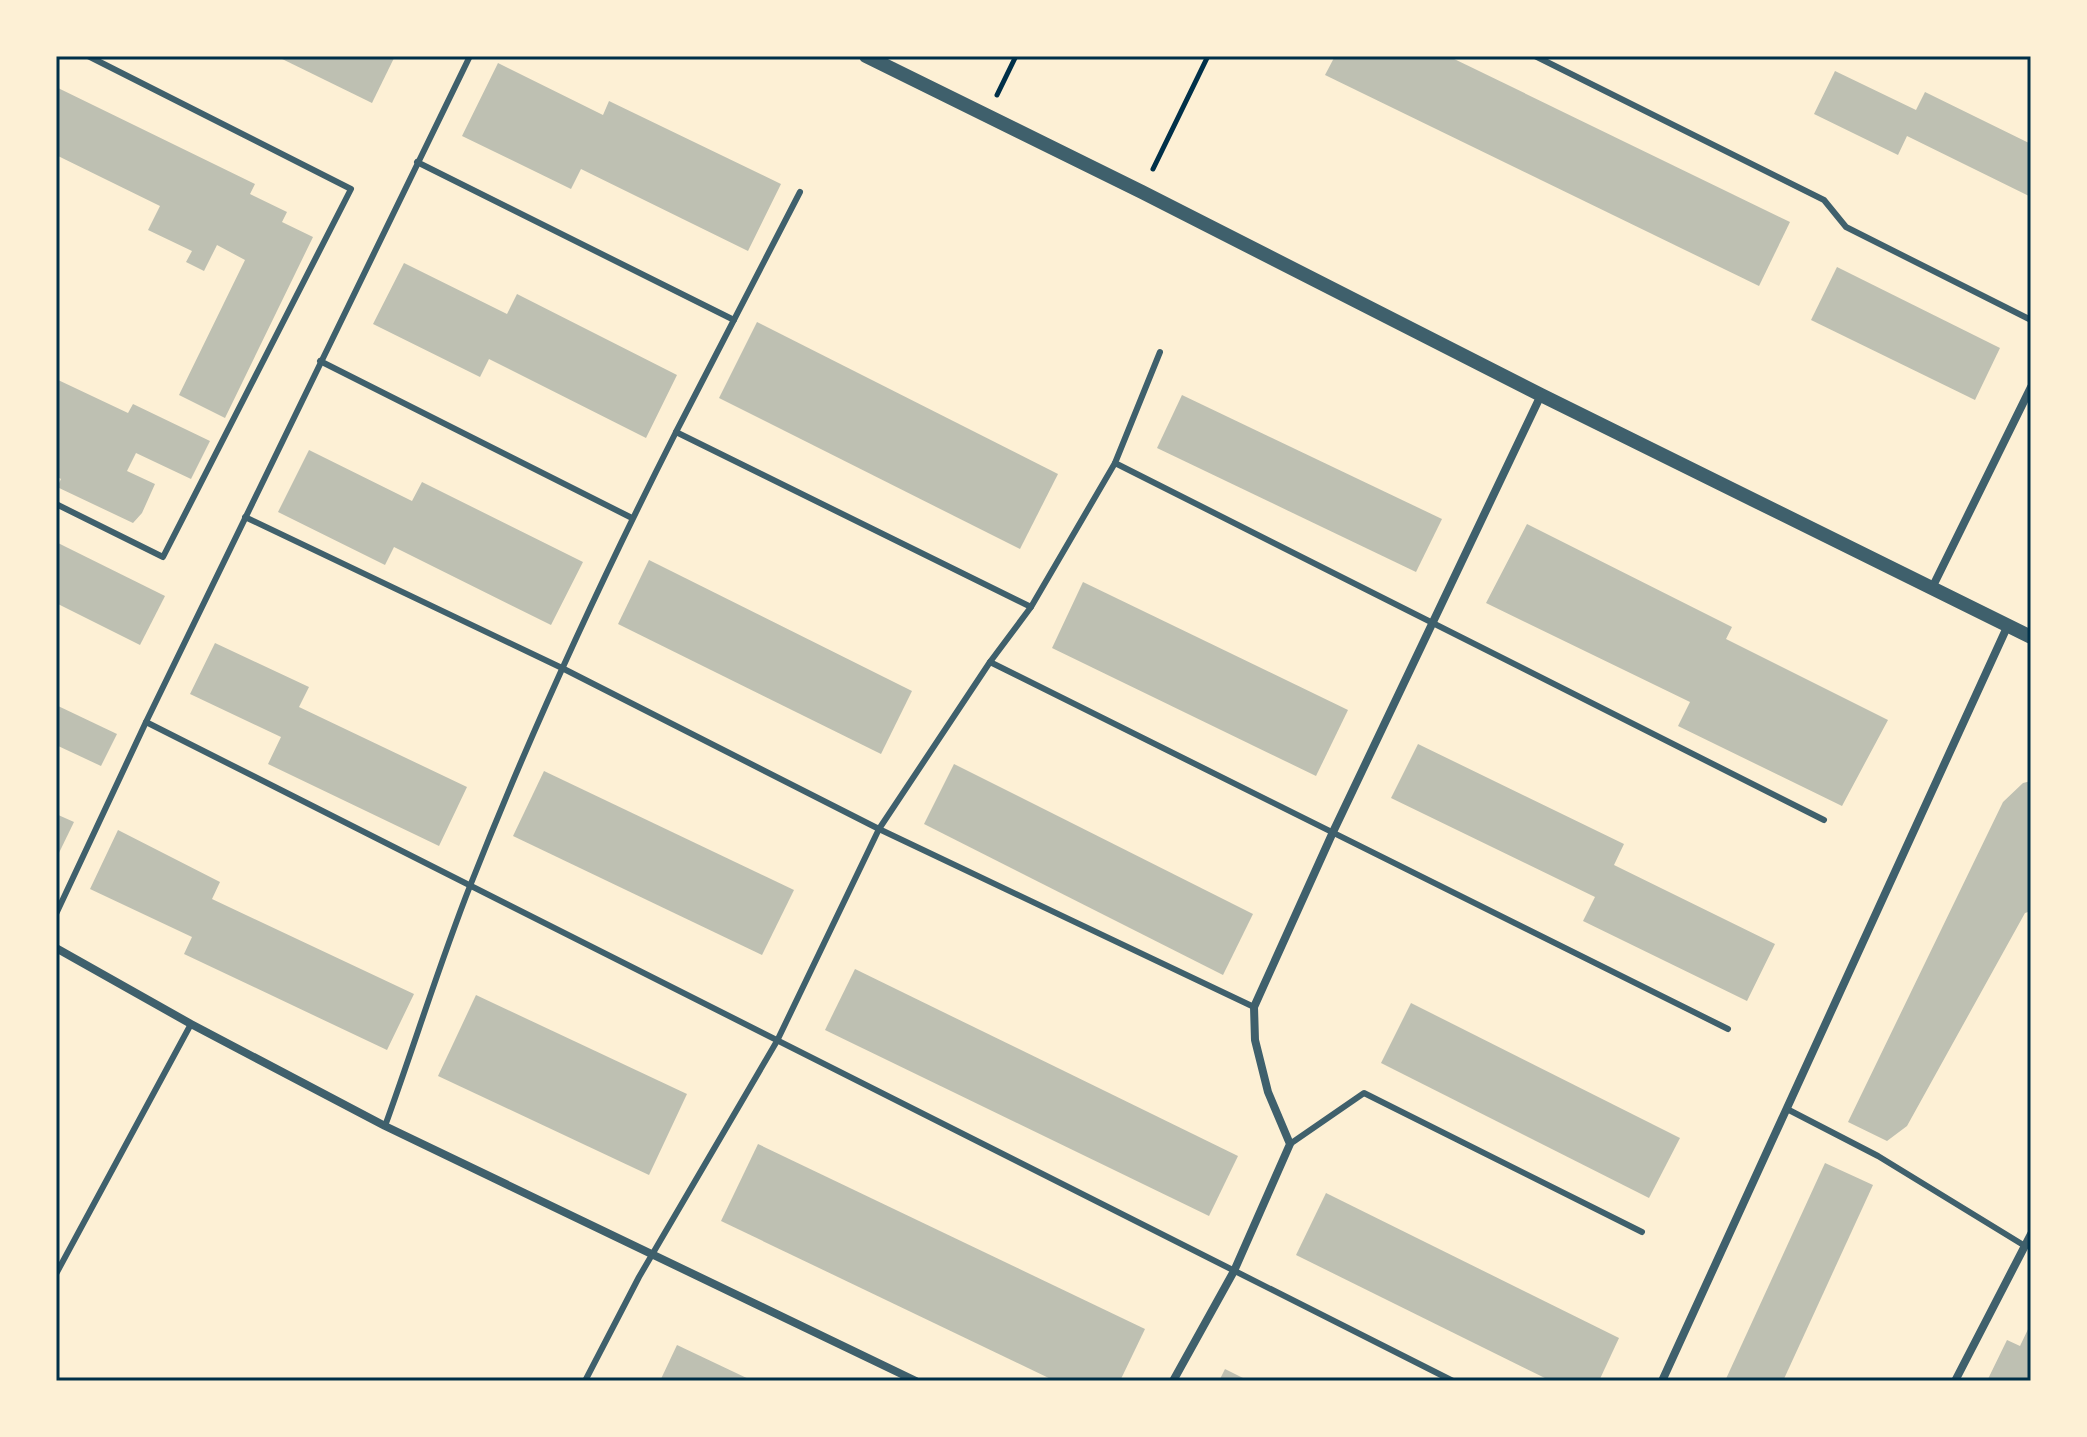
<svg xmlns="http://www.w3.org/2000/svg" width="2087" height="1437" font-family="Raleway,sans-serif">
<rect width="100%" height="100%" fill="#fdf0d5"/>
<g fill="#bec0b2">
<path d="M276,56H395L372,103Z"/>
<path d="M1335,56H1448L1790,222L1759,286L1325,75Z"/>
<path d="M498,63L603,115L609,101L781,184L748,251L581,169L571,189L462,136Z"/>
<path d="M1835,71L1916,110L1925,92L2031,144V197L1907,136L1898,155L1814,114Z"/>
<path d="M56,87L255,184L250,194L287,212L282,222L313,237L225,418L179,395L245,260L217,245L204,271L186,262L192,251L148,230L160,206L56,155Z"/>
<path d="M404,263L507,314L517,294L677,375L646,438L489,359L480,377L373,324Z"/>
<path d="M1837,267L2000,348L1975,400L1811,320Z"/>
<path d="M757,322L1058,474L1020,549L719,398Z"/>
<path d="M56,379L128,413L133,404L210,441L191,479L136,453L127,471L155,484L142,513L133,523L57,487L61,479L56,476Z"/>
<path d="M1182,395L1442,519L1416,572L1157,448Z"/>
<path d="M309,450L412,501L422,482L583,562L551,625L394,547L385,565L278,512Z"/>
<path d="M1527,524L1732,627L1726,639L1888,720L1842,806L1678,726L1690,702L1486,603Z"/>
<path d="M56,542L165,596L140,645L56,603Z"/>
<path d="M649,560L912,691L881,754L618,624Z"/>
<path d="M1083,582L1348,710L1316,776L1052,648Z"/>
<path d="M215,643L309,687L299,707L467,787L439,846L268,764L281,737L190,694Z"/>
<path d="M56,705L117,734L101,766L56,745Z"/>
<path d="M1418,744L1624,844L1614,865L1775,944L1747,1001L1583,921L1595,897L1391,798Z"/>
<path d="M954,764L1253,914L1223,975L924,824Z"/>
<path d="M544,771L794,890L762,955L513,836Z"/>
<path d="M2031,781V911L2025,913L1907,1126L1887,1141L1848,1122L2003,802L2023,783Z"/>
<path d="M56,814L74,822L56,859Z"/>
<path d="M118,830L220,882L212,899L414,994L387,1050L184,954L192,937L90,889Z"/>
<path d="M855,969L1238,1156L1209,1216L825,1030Z"/>
<path d="M476,995L687,1094L649,1175L438,1076Z"/>
<path d="M1411,1003L1680,1138L1649,1198L1381,1063Z"/>
<path d="M758,1144L1145,1329L1120,1381H1055L721,1221Z"/>
<path d="M1825,1163L1873,1185L1783,1381H1725Z"/>
<path d="M1326,1193L1619,1338L1599,1381H1551L1296,1255Z"/>
<path d="M2031,1323V1381H1987L2007,1340L2020,1346Z"/>
<path d="M677,1345L753,1381H660Z"/>
<path d="M1225,1369L1249,1381H1219Z"/>
</g>
<g fill="none" stroke-linecap="round" stroke-linejoin="round">
<g stroke="#003049" stroke-width="5">
<path d="M997,95L1016,56"/>
<path d="M1153,169L1208,56"/>
</g>
<g stroke="#3f606c" stroke-width="6">
<path d="M470,56L146,722L1453,1381"/>
<path d="M1535,56L1824,200L1846,227L2031,320"/>
<path d="M417,162L734,320"/>
<path d="M800,192L676,432L1031,607"/>
<path d="M1160,352L1115,463L1824,820"/>
<path d="M320,361L632,518"/>
<path d="M56,504L163,557L351,189L88,56"/>
<path d="M245,517L562,668L879,829L1254,1007"/>
<path d="M990,662L1728,1029"/>
<path d="M56,914L146,722"/>
<path d="M1787,1109L1878,1156L2025,1246"/>
<path d="M385,1126C414,1046 439,965 470,886C531,731 601,580 676,432"/>
<path d="M1290,1144L1364,1093L1642,1232"/>
<path d="M56,1274L191,1024"/>
<path d="M585,1381L639,1277L777,1041L879,829L990,662L1031,607L1115,463"/>
</g>
<g stroke="#3f606c" stroke-width="8">
<path d="M1932,588L2031,387"/>
<path d="M56,948L191,1024L385,1126L916,1381"/>
<path d="M1173,1381L1234,1271L1290,1144L1268,1092L1255,1040L1254,1007L1333,832L1541,395"/>
<path d="M1662,1381L2008,625"/>
<path d="M1955,1381L2031,1234"/>
</g>
<path stroke="#3f606c" stroke-width="14" d="M866,56L1142,192L1541,395L2031,637"/>
</g>
<rect width="2087" height="1437" fill="none" stroke="#fdf0d5" stroke-width="116"/>
<rect x="58" y="58" width="1971" height="1321" fill="none" stroke="#003049" stroke-width="3"/>
</svg>
